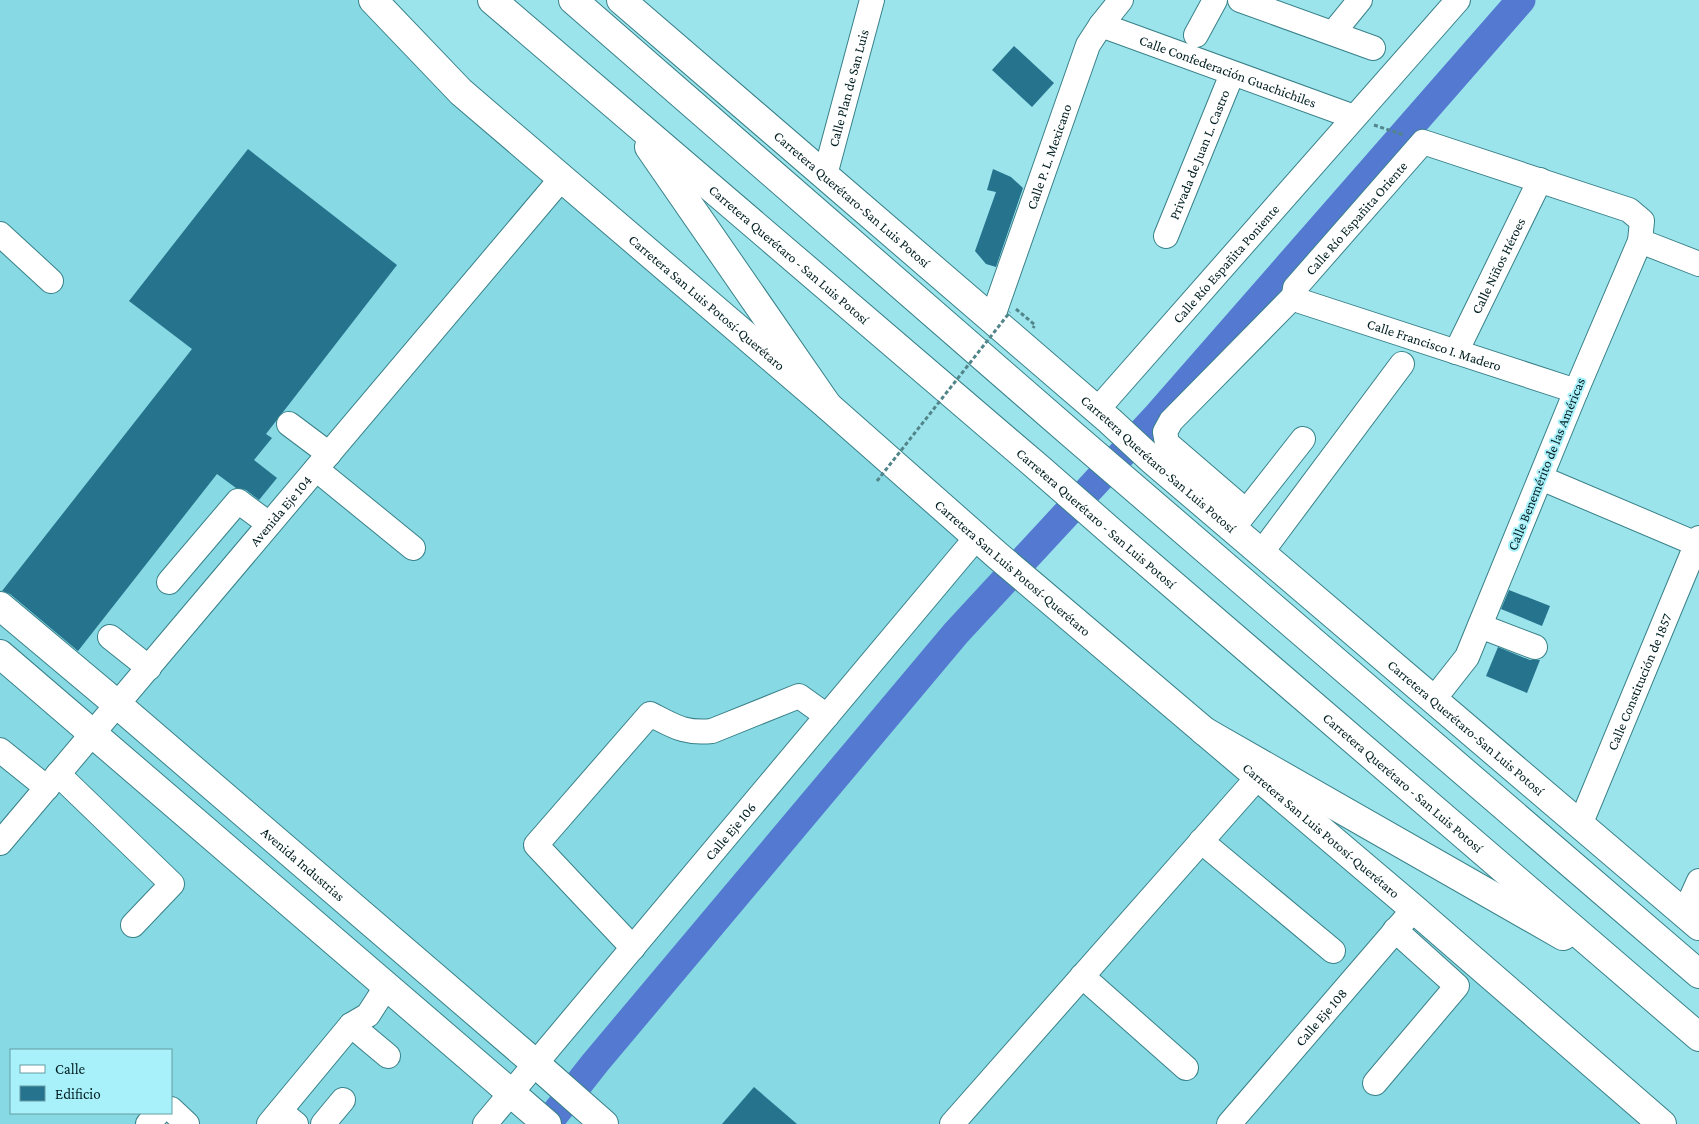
<svg xmlns="http://www.w3.org/2000/svg" width="1699" height="1124" font-family="'Crimson Pro',serif">
<rect width="100%" height="100%" fill="#9ce4ec"/>
<path fill="#87d9e3" fill-rule="evenodd" d="M0,0H358L1654,1124H0ZM11,1050H171V1113H11Z"/>
<g fill="none" stroke-linecap="round" stroke-linejoin="round">
<path stroke="#5479d0" stroke-width="29" d="M547,1124L595,1063L956,633L1158,415L1521,0"/>
</g>
<g fill="#26738e">
<path d="M1014,46L1054,83L1032,107L992,70Z"/>
<path d="M248,149L397,265L266,434L272,438L254,460L277,478L259,500L246,490L236,488L217,474L78,651L10,594L2,591L192,349L129,301Z"/>
<path d="M993,169L1011,177L1023,188L996,267L986,264L975,251L996,192L987,190Z"/>
<path d="M1509,590L1550,606L1542,626L1501,609Z"/>
<path d="M1498,647L1530,660H1540L1527,693L1486,676Z"/>
<path d="M754,1087L797,1124H722Z"/>
</g>
<g fill="none" stroke-linecap="round" stroke-linejoin="round">
<defs>
<g id="minor">
<path d="M1240,0L1373,48"/>
<path id="s1" d="M1101,25L1354,117"/>
<path d="M1333,33L1360,0"/>
<path d="M1196,35L1215,0"/>
<path id="s2" d="M825,175L872,0"/>
<path d="M0,234L51,281"/>
<path id="s3" d="M1166,236L1232,74"/>
<path d="M1640,241L1699,264"/>
<path id="s4" d="M1294,296L1295,288L1423,142L1629,210L1642,221L1640,241L1576,391L1467,657L1434,699"/>
<path id="s5" d="M1294,296L1300,301L1576,391"/>
<path id="s6" d="M992,319L1088,45L1101,25L1121,0"/>
<path id="s7" d="M1456,352L1540,180"/>
<path id="s8" d="M1097,410L1458,0"/>
<path d="M289,424L329,454"/>
<path d="M316,469L413,548"/>
<path d="M1541,478L1699,545"/>
<path d="M1246,511L1167,443L1165,432L1171,421L1294,296"/>
<path d="M1237,523L1303,439"/>
<path d="M1261,553L1402,364"/>
<path d="M169,582L238,501L269,524"/>
<path d="M1480,626L1535,647"/>
<path d="M110,637L149,668"/>
<path d="M0,750L47,788"/>
<path d="M58,774L172,884L133,925"/>
<path id="s9" d="M1580,825L1699,538"/>
<path d="M1201,841L1333,951"/>
<path id="s10" d="M0,843L561,179"/>
<path d="M1684,914L1699,881"/>
<path d="M633,948L536,845L650,714C674,726 684,734 712,731L799,696L827,716"/>
<path d="M1082,976L1186,1068"/>
<path d="M351,1025L388,1056"/>
<path d="M1375,1083L1457,986L1395,930"/>
<path d="M171,1109L187,1124"/>
<path d="M280,1111L296,1124"/>
<path d="M148,1124L158,1113"/>
<path d="M269,1124L351,1025L368,1015L386,987"/>
<path d="M323,1124L343,1100"/>
<path id="s11" d="M485,1124L976,538"/>
<path d="M952,1124L1258,777"/>
<path id="s12" d="M1229,1124L1414,909"/>
</g>
<g id="major">
<path id="s13" d="M373,0L461,92L828,406L998,556L1414,909L1662,1124"/>
<path id="s14" d="M621,0L1110,421L1151,459L1699,926"/>
<path id="s15" d="M0,606L118,705L536,1064L604,1124"/>
<path d="M0,654L547,1124"/>
</g>
<g id="highway">
<path id="s16" d="M492,0L1041,470L1114,534L1699,1037"/>
<path d="M573,0L1074,436L1699,974"/>
<path d="M649,147L828,406"/>
<path d="M1204,731L1563,936"/>
</g>
</defs>
<use href="#minor" stroke="#398189" stroke-width="26"/>
<use href="#major" stroke="#398189" stroke-width="30"/>
<use href="#highway" stroke="#398189" stroke-width="30"/>
<g stroke="#51858a" stroke-width="3" stroke-dasharray="4 2.5" stroke-linecap="butt">
<path d="M1374,125L1404,135"/>
<path d="M1016,309L1035,325L1033,328"/>
</g>
<use href="#minor" stroke="#fff" stroke-width="24"/>
<use href="#major" stroke="#fff" stroke-width="28"/>
<use href="#highway" stroke="#fff" stroke-width="28"/>
<path stroke="#51858a" stroke-width="3" stroke-dasharray="4 2.5" stroke-linecap="butt" d="M877,481L1010,312"/>
</g>
<g text-anchor="middle" stroke-width="4" stroke-linejoin="round" paint-order="stroke">
<g font-size="14" fill="#001e21" stroke="#a9f1fa">
<text dy="5" stroke="none"><textPath href="#s1" startOffset="135">Calle Confederación Guachichiles</textPath></text>
<text dy="5" stroke="none"><textPath href="#s2" startOffset="90">Calle Plan de San Luis</textPath></text>
<text dy="5" stroke="none"><textPath href="#s3" startOffset="88">Privada de Juan L. Castro</textPath></text>
<text dy="5" stroke="none"><textPath href="#s6" startOffset="172">Calle P. L. Mexicano</textPath></text>
<text dy="5" stroke="none"><textPath href="#s14" startOffset="305">Carretera Querétaro-San Luis Potosí</textPath></text>
<text dy="5" stroke="none"><textPath href="#s4" startOffset="101">Calle Río Españita Oriente</textPath></text>
<text dy="5" stroke="none"><textPath href="#s16" startOffset="391">Carretera Querétaro - San Luis Potosí</textPath></text>
<text dy="5" stroke="none"><textPath href="#s8" startOffset="195">Calle Río Españita Poniente</textPath></text>
<text dy="5" stroke="none"><textPath href="#s7" startOffset="96">Calle Niños Héroes</textPath></text>
<text dy="5" stroke="none"><textPath href="#s13" startOffset="451">Carretera San Luis Potosí-Querétaro</textPath></text>
<text dy="5" stroke="none"><textPath href="#s5" startOffset="149">Calle Francisco I. Madero</textPath></text>
<text dy="5" stroke="none"><textPath href="#s14" startOffset="710">Carretera Querétaro-San Luis Potosí</textPath></text>
<text transform="translate(1546 464) rotate(-68)" y="5">Calle Benemérito de las Américas</text>
<text dy="5" stroke="none"><textPath href="#s10" startOffset="435">Avenida Eje 104</textPath></text>
<text dy="5" stroke="none"><textPath href="#s16" startOffset="796">Carretera Querétaro - San Luis Potosí</textPath></text>
<text dy="5" stroke="none"><textPath href="#s13" startOffset="856">Carretera San Luis Potosí-Querétaro</textPath></text>
<text dy="5" stroke="none"><textPath href="#s9" startOffset="155">Calle Constitución de 1857</textPath></text>
<text dy="5" stroke="none"><textPath href="#s14" startOffset="1115">Carretera Querétaro-San Luis Potosí</textPath></text>
<text dy="5" stroke="none"><textPath href="#s16" startOffset="1201">Carretera Querétaro - San Luis Potosí</textPath></text>
<text dy="5" stroke="none"><textPath href="#s13" startOffset="1261">Carretera San Luis Potosí-Querétaro</textPath></text>
<text dy="5" stroke="none"><textPath href="#s11" startOffset="382">Calle Eje 106</textPath></text>
<text dy="5" stroke="none"><textPath href="#s15" startOffset="398">Avenida Industrias</textPath></text>
<text dy="5" stroke="none"><textPath href="#s12" startOffset="141">Calle Eje 108</textPath></text>
</g>
</g>
<rect x="10" y="1049" width="162" height="65" fill="#a9f1fa" stroke="#659da3"/>
<rect x="20" y="1065" width="25" height="8" fill="#ffffff" stroke="#659da3"/>
<text x="55" y="1074" font-size="15" fill="#001e21">Calle</text>
<rect x="20" y="1086" width="25" height="15" fill="#26738e" stroke="#659da3"/>
<text x="55" y="1099" font-size="15" fill="#001e21">Edificio</text>
</svg>
